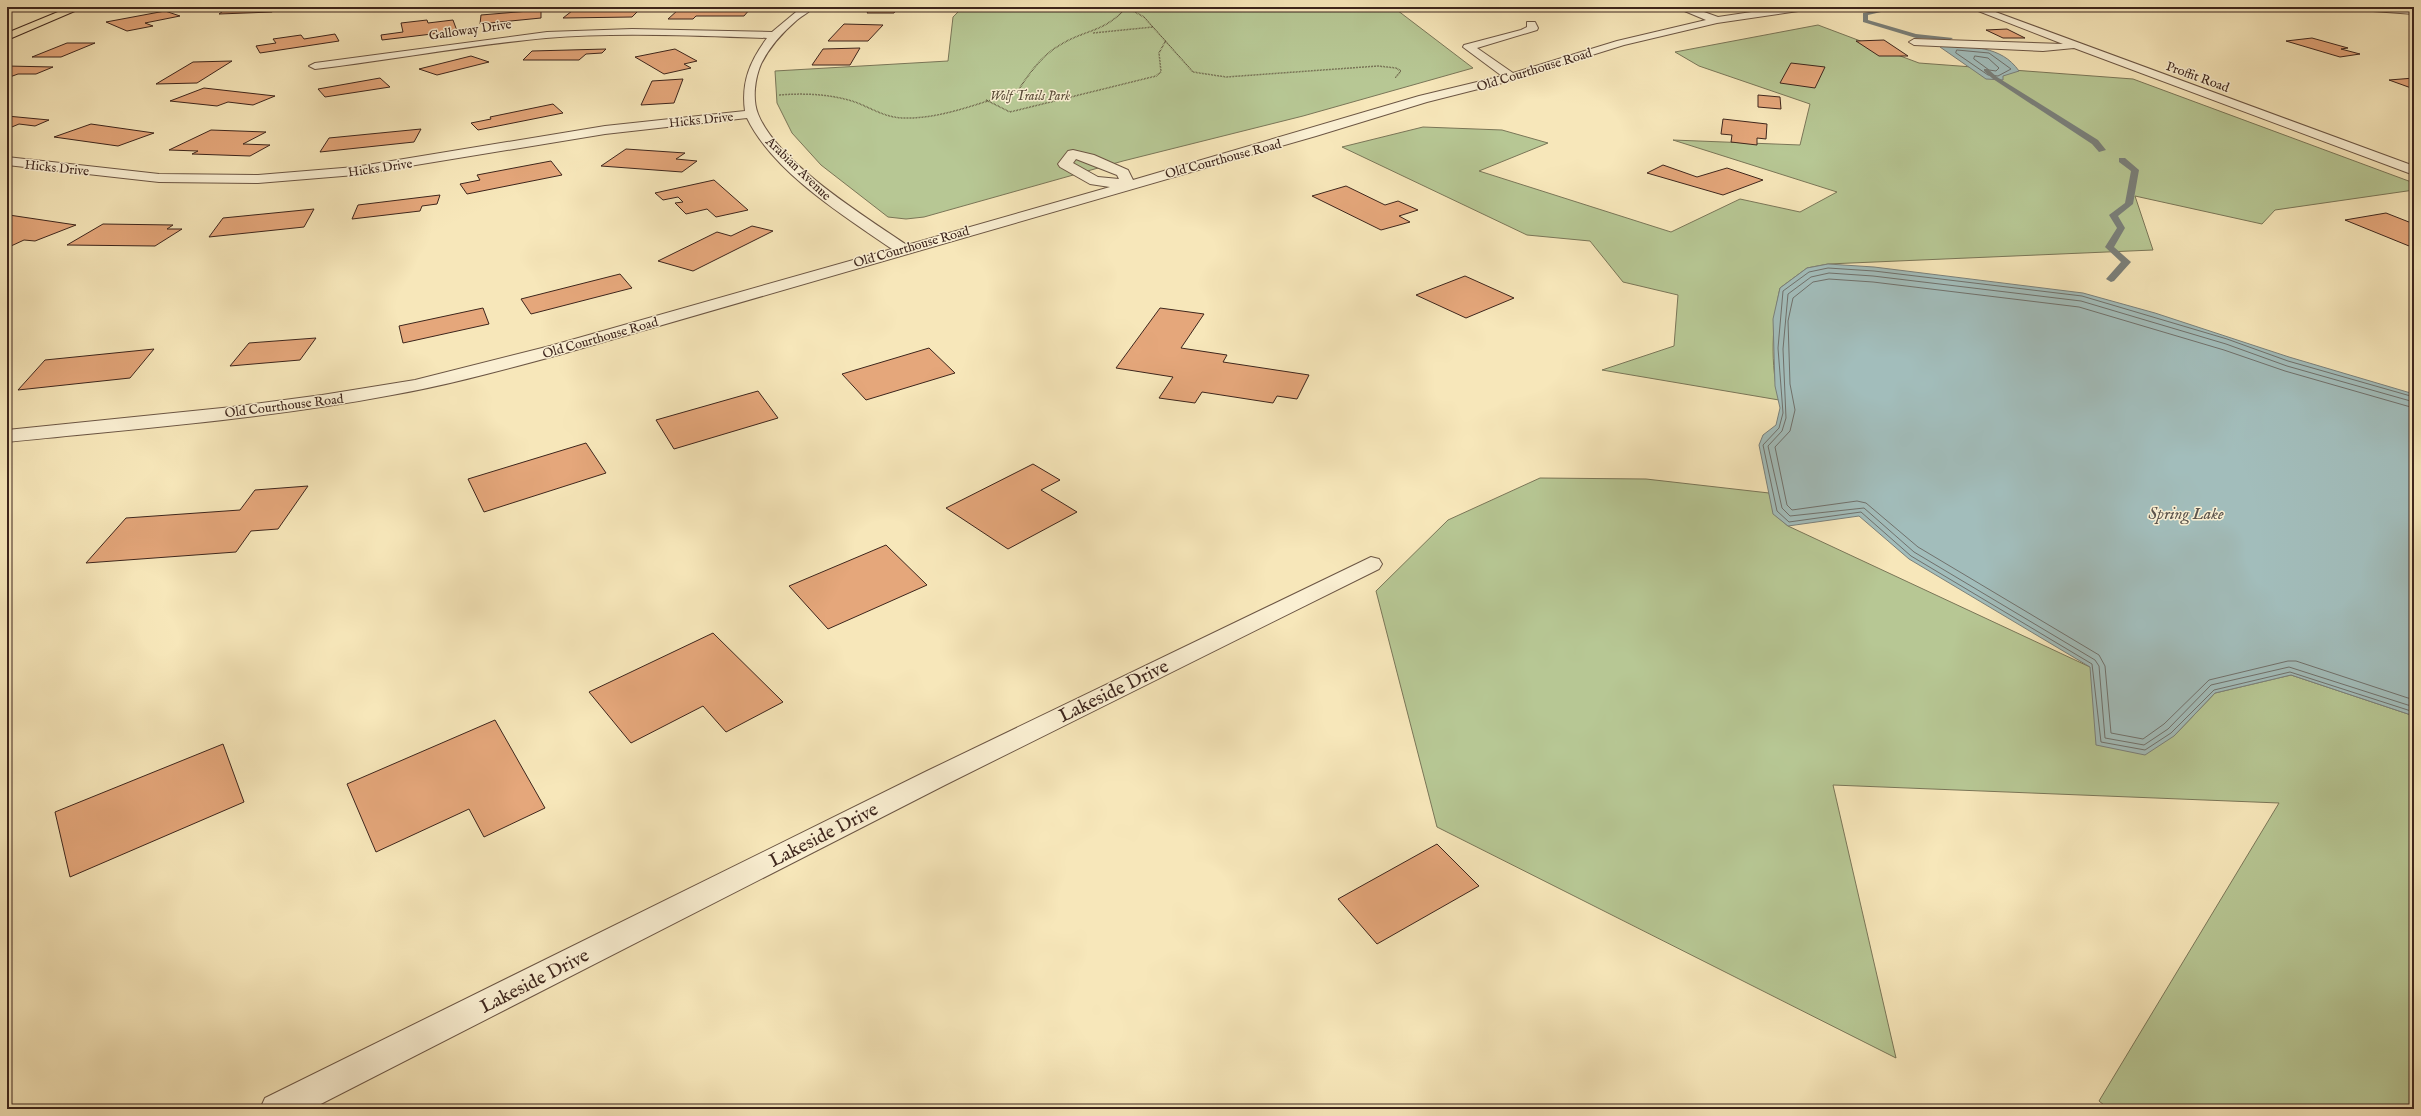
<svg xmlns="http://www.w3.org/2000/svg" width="2421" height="1116" font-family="'IM FELL English',serif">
<rect width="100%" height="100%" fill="#f7e7ba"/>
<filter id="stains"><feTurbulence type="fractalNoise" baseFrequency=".005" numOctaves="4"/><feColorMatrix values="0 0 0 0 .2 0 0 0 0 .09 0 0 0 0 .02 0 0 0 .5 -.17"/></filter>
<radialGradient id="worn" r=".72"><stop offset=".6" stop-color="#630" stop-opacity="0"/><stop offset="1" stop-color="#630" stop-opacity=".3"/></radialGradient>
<g fill="#b7c794" stroke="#7a7658">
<path d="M963,7H1393L1473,68L1303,116L1123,161L924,217L906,219L888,217L821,165L792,133L777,103L775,71L948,61L953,17Z"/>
<path d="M1818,25L1919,63L2133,79L2414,183V190L2275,210L2262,224L2135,196L2153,250L1828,264L1807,268L1780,288C1772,324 1770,364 1779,400L1602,370L1674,346L1678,295L1623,282L1590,241L1527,235L1342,147L1423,127L1502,130L1548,143L1479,171L1671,232L1740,199L1800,212L1837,192L1673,140L1800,145L1810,104L1699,66L1675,52Z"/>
<path d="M1540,478L1646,479L1769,493L1774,514L1788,526L2090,667L2174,736L2215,693L2291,675L2414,716V1109H2109L2099,1101L2279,803L1833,785L1896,1058L1437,827L1376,591L1448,520Z"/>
</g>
<g fill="#a2bdbb" stroke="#7a807b">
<path d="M1942,45C1970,47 2001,45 2019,71L2003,76V80L1986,79L1940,47Z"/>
<path d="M1828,264L1874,267L2083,293L2155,313L2289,357L2414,394V716L2291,675L2215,693L2174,736L2145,755L2096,745L2090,667L1909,559L1859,516L1788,526L1773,514L1759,445L1763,435L1776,425L1780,408L1775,386L1773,319L1780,288L1807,268Z"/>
</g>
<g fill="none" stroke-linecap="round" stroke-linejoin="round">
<g stroke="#70716c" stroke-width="1">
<path d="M1957,50L1989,53L2011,69L1998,76L1988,75L1956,53Z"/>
<path d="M1975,56L1988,58L1999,68L1996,71L1989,70L1974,59Z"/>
<path d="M2414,397L2288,361L2227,339L2082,296L1874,271L1828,268L1809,272L1783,291L1778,348L1783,413L1779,428L1763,445L1777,511L1789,522L1861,512L1911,556L2092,664L2101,742L2145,750L2171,733L2214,690L2290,672L2414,712"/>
<path d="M2414,402L2287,366L2226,344L2081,301L1873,276L1829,273L1811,277L1788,294L1783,349L1786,418L1782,431L1768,446L1782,508L1790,516L1864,508L1914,552L2095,660L2099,666L2105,738L2144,745L2168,729L2211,685L2289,667L2414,707"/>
<path d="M2414,408L2285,371L2224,350L2079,307L1873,282L1829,279L1813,282L1793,298L1788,321L1790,384L1795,410L1790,431L1775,447L1787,505L1792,510L1857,501L1866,503L1918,547L2099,655L2105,666L2111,733L2143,739L2164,724L2209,680L2288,661H2296L2414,700"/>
</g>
<g fill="#7a807b" fill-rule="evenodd">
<path d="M1876,7H1882L1881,12L1868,15V20L1916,34L1953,38L1950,40L1916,38L1863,22V13L1875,11Z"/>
<path d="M1984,69H1988L1997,77L2098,140L2106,150L2099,152L2092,144L1993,79L1984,71Z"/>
<path d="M2119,158H2125L2139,170L2133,204L2118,216L2125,228L2114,247L2131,262L2114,281L2111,282L2106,279L2121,262L2105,247L2117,228L2109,215L2125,203L2131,171L2119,162Z"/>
</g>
</g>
<g fill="#e5a77b" stroke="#3d251c">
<path d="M229,7H278L272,12L219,14Z"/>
<path d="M331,7H359L334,11Z"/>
<path d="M577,7H618L615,10L640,9L632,17L563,18Z"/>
<path d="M871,7H898L894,13H867Z"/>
<path d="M750,9L744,16H696L693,19H668L678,10Z"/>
<path d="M541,10V18L480,24L481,15Z"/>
<path d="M165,11L180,16L145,23L153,26L127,31L106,22Z"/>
<path d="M427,20L428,23L453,20L457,31L382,40L381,35L403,32L401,23Z"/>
<path d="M844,24L883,25L868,41H828Z"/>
<path d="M2007,29L2025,38H2003L1986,30Z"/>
<path d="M335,34L339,41L260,53L256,46L276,43L273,39L301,35L304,39Z"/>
<path d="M2312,38L2348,48L2341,49L2360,54L2340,57L2286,41Z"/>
<path d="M1884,40L1908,56H1879L1856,41Z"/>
<path d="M67,43H95L61,57H32Z"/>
<path d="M860,48L850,65H812L823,49Z"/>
<path d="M606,49L602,53L586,54L579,60H523L532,51Z"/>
<path d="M675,49L697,61L684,64L691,68L664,74L635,57Z"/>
<path d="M471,56L489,62L437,75L419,69Z"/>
<path d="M232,61L197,83L156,84L193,62Z"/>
<path d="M1791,63L1825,67L1815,88L1780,83Z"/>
<path d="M7,66L53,67L36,74H18L7,78Z"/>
<path d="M380,78L390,87L325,97L318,89Z"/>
<path d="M2414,78V89L2389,80Z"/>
<path d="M683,79L674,103L641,105L652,81Z"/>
<path d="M204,88L275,96L253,105L228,102L217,106L170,101Z"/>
<path d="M1758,95L1780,97L1781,109L1758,107Z"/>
<path d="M553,104L563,113L478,130L471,123L491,119L490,117Z"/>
<path d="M7,116L49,120L35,126L19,124L7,129Z"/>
<path d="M1723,119L1767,124L1766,139L1757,138V145L1731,142L1732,135L1721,134Z"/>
<path d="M91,124L154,133L118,146L54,137Z"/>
<path d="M421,129L414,142L320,152L329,138Z"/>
<path d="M211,130L266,132L243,144L270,145L250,156L192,154L198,151L169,150Z"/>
<path d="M626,149L685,153L676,159L697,161L682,172L601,166Z"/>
<path d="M551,161L562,175L467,194L460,184L480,180L477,175Z"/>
<path d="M1663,165L1697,177L1727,168L1763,180L1723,195L1647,173Z"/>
<path d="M714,180L748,210L716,217L707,209L686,214L675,203L683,202L678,197L663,200L655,193Z"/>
<path d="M1346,186L1385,205L1398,201L1418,210L1399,216L1410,222L1381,230L1312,196Z"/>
<path d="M440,195L437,204L422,206L420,211L352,219L358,205Z"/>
<path d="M314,209L304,227L209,237L223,218Z"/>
<path d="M2386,213L2414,224V248L2345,220Z"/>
<path d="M9,215L76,225L35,241L24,240L11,246L7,245Z"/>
<path d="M103,224L173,225L167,229H182L155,246L67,245Z"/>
<path d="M752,226L773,231L693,271L658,261L717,232L731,236Z"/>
<path d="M620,274L632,288L531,314L521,299Z"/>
<path d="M1465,276L1514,298L1466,318L1416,295Z"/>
<path d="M483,308L489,324L403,343L399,326Z"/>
<path d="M1160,308L1204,314L1181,348L1227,355L1223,362L1309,375L1297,399L1277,396L1273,403L1202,392L1195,403L1159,398L1173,377L1116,368Z"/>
<path d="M316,338L300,360L230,366L249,343Z"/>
<path d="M929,348L955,373L866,400L842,374Z"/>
<path d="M154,349L130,378L18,390L45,360Z"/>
<path d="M758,391L778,418L674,449L656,420Z"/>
<path d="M586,443L606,473L484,512L468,479Z"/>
<path d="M1033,464L1060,480L1041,490L1077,512L1008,549L946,508Z"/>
<path d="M308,486L278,529L251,531L236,552L86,563L126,518L240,510L255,490Z"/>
<path d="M886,545L927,585L828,629L789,586Z"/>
<path d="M713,633L783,702L726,732L703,706L631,743L589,692Z"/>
<path d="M495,720L545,808L484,837L469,809L376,852L347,784Z"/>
<path d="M223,744L244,802L70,877L55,812Z"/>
<path d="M1437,844L1479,886L1377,944L1338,899Z"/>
</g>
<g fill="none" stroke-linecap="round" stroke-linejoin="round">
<defs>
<g id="minor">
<path d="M802,7H814C810,12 803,15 797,20C782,33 770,46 761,64C755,78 752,99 758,114C777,162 864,216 907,245L1110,187L1090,184L1060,167L1058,164L1068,151L1073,150L1094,155L1128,170L1133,180L1419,96L1502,76L1463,47L1464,45L1521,30L1527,27V22H1535L1538,28L1537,30L1477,48L1513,73L1617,41L1706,20L1675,7H1690L1718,17L1785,7H1810L1805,10L1717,23L1624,45L1502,83L1427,102L1316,136L562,354C506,369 449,385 392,395C265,419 135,429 7,442V430L232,407L322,395L415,380L550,346L892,249C844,216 773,172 747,118L605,134L355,175L258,183L159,182L7,165V157L159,174L258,175L355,167L605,126L745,111C741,82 750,61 767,38C693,36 619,32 546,38C469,45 392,60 315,69L309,66L315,63L547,32L632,29L772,32ZM1076,159L1117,175L1119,179L1098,177L1073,163Z"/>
<path d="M1968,7H1982L2414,166V175L2074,48L2043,51L1914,45L1909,42L1914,39L2063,44Z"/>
<path d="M2354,7L2414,8V14L2359,10Z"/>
<path d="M1371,557L1379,559L1382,564L1379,569L945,785L311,1109H260L265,1098L927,771Z"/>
</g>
<path id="major" d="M70,7H84L7,40V33Z"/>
</defs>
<use href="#minor" stroke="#6c5644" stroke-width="2"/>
<use href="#major" stroke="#3d251c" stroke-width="2"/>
<g stroke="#3d251c" stroke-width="1.5" stroke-dasharray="0.5 1" stroke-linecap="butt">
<path d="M1126,7L1144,17L1193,72L1226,77L1378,66L1396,68L1401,71L1395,78"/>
<path d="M1093,33L1153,27"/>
<path d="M779,95C804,93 831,94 855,102C871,108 886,118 904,118C942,119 981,102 1017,92C1029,74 1041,56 1060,45C1086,29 1103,33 1126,8"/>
<path d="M986,100L1010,112L1156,76L1161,72L1159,53L1166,40"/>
</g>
<use href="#minor" fill="#faefd2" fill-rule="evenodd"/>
<use href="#major" fill="#f7e7ba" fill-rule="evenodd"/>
</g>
<g text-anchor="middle" stroke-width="3" stroke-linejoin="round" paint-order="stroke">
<g font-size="13" fill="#3d251c" stroke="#faefd2">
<text transform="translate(470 29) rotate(-8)" y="5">Galloway Drive</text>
<text transform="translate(1534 69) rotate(-17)" y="5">Old Courthouse Road</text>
<text transform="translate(2198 76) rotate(20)" y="5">Proffit Road</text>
<text transform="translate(701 119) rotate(-6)" y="5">Hicks Drive</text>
<text transform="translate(1223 158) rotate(-15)" y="5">Old Courthouse Road</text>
<text transform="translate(57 167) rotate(6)" y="5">Hicks Drive</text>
<text transform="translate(380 167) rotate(-8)" y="5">Hicks Drive</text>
<text transform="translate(799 168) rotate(44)" y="5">Arabian Avenue</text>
<text transform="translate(911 246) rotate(-16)" y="5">Old Courthouse Road</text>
<text transform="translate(600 337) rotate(-16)" y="5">Old Courthouse Road</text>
<text transform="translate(284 405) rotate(-7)" y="5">Old Courthouse Road</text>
</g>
<g font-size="13" font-style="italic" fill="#5c4e3a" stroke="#faefd2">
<text x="1030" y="100">Wolf Trails Park</text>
</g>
<g font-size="17" font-style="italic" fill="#5b534c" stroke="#faefd2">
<text x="2186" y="519">Spring Lake</text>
</g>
<g font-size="19" fill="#3d251c" stroke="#faefd2">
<text transform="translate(1113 690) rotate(-26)" y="7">Lakeside Drive</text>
<text transform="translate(823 834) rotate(-27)" y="7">Lakeside Drive</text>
<text transform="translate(534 980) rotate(-27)" y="7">Lakeside Drive</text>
</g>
</g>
<rect width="2421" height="1116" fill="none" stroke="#f7e7ba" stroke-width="24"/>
<rect x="8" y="8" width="2405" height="1100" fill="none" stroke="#3d251c" stroke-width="2"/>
<rect x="12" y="12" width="2397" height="1092" fill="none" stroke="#3d251c"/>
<rect width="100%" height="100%" filter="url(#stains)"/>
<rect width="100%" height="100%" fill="url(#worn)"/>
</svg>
